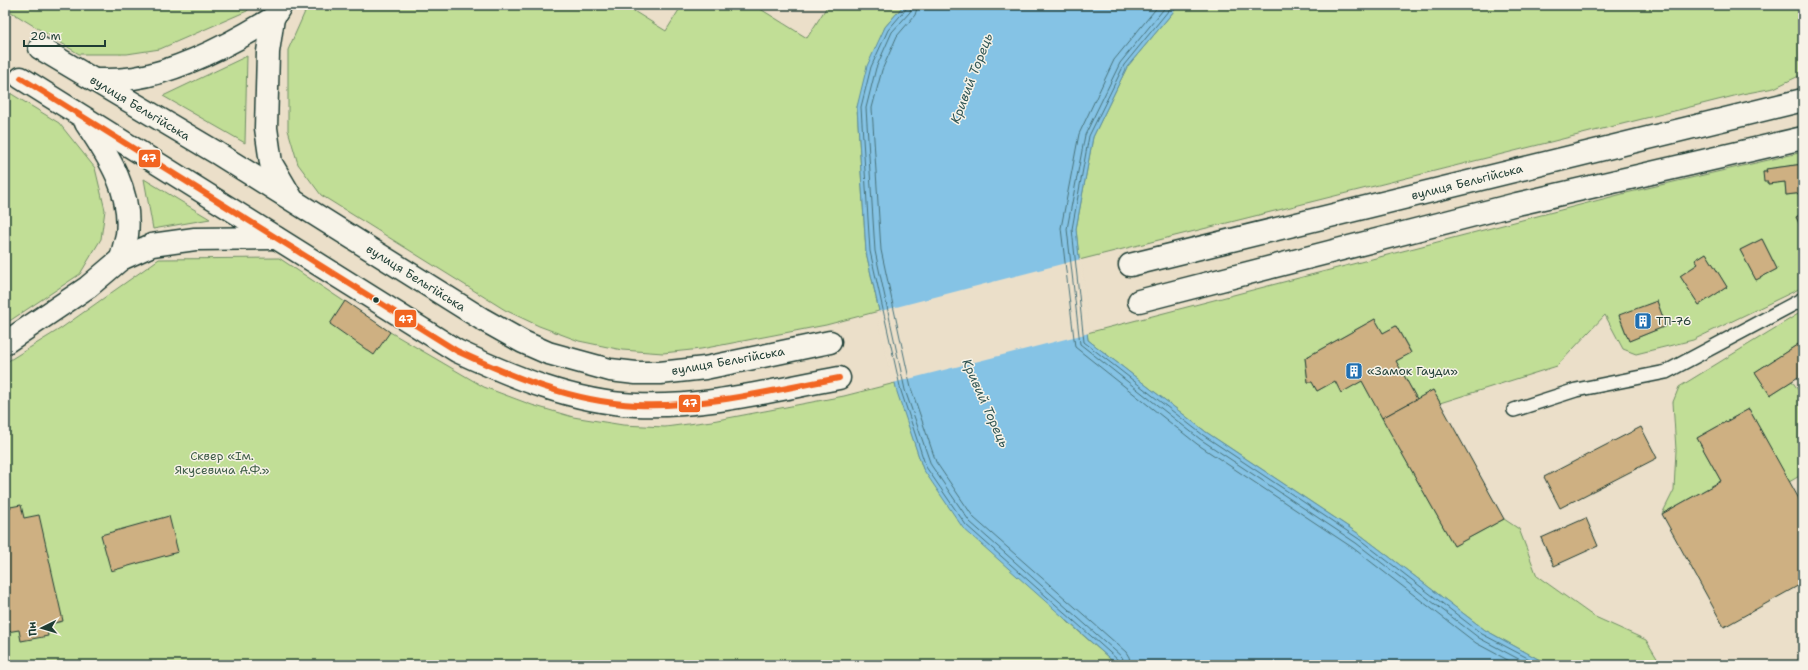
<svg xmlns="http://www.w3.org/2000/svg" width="1808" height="670" font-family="'Shantell Sans',sans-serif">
<rect width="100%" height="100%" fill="#ebdfc9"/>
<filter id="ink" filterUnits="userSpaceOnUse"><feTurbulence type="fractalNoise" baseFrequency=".025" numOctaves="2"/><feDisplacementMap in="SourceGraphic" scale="8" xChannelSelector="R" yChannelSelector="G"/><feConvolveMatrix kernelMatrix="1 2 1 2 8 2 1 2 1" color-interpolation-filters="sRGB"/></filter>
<g filter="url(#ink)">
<g fill="#c1de96" stroke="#708e65" fill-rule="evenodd">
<path d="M10,5H252L247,11L160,49L127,54H79L8,10Z"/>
<path d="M308,5H624L666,31L682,5H754L807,38L828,5H904L885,27L857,107L866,252L879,311L826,325L701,349L663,353L622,350L579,341L539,326L505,310L321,195L298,164L288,130V50Z"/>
<path d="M1179,5H1803V74L1774,88L1742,94L1079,260L1076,229L1093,137L1127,67Z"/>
<path d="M247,56L245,143L163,96Z"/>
<path d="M5,90L59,123L95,168L105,210L101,239L80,274L5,324Z"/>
<path d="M1803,152V164L1767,169V172H1763L1768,184L1785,182L1786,195L1803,193V213L1796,217L1803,231V287L1693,340L1636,354L1623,349L1605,315L1557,366L1440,403L1433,390L1417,399L1396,361L1411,352L1396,326L1383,333L1375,319L1305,358L1308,382H1312L1317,391L1335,381L1341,392L1362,381L1454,546L1504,519L1519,529L1537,576L1593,616L1646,640L1661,665H1549L1485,630L1362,536L1206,432L1088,340L1087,333L1626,193ZM1762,239L1777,269L1756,280L1740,250ZM1706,253L1727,287L1699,305L1680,276L1698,264L1695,260ZM1657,301L1666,326L1629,341L1619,316Z"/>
<path d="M144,179L210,219L153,229Z"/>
<path d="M279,258L390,332L484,387L532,405L573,417L623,425L665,427L712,421L844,396L895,383L923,469L1068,622L1117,665H5V363L60,329L159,259Z"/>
<path d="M1803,311V341L1755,372L1770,395L1792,381L1803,397V474L1789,482L1749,409L1697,438L1721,481L1662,514L1674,490L1676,450L1673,402L1679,387Z"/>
</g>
<path fill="#85c3e5" stroke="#5c8d9e" d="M904,5H1179L1127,67L1093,137L1076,229L1088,340L1206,432L1362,536L1485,630L1549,665H1117L963,528L923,469L897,392L866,252L857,107L867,66L885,27Z"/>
<path fill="#ebdfc9" d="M1081,259L1089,333L893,383L877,312Z"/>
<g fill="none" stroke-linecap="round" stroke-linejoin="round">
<g stroke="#48737b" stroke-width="1">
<path d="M907,5L906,9L888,30L871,67L861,107L870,251L901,391L926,467L966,525L1118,660L1120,665"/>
<path d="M912,5L910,12L892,32L876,68L866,108L875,251L905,390L931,465L970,522L1122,657L1125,665"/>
<path d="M918,5L915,15L897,36L882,70L872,108L881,250L911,388L936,462L974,518L1126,652L1129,657L1131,665"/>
<path d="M1159,5L1114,60L1079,134L1061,228L1075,347L1197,444L1353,548L1476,643L1517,665"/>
<path d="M1167,5L1120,63L1085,135L1067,229L1080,344L1200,439L1356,543L1479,638L1530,665"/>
<path d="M1173,5L1124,65L1089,136L1072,229L1084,342L1203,435L1359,539L1482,634L1541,665"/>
</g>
</g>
<g fill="#ceb082" stroke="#1f3d34">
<path d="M1803,164V193L1786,195L1785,182L1768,184V182H1764L1763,172H1767L1766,169Z"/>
<path d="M1803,213V231L1796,217Z"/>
<path d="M1762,239L1777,269L1756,280L1740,250Z"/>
<path d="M1706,253L1727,287L1699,305L1680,276L1698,264L1695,260Z"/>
<path d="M345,301L390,332L374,355L330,324Z"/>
<path d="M1657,301L1666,326L1629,341L1619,315Z"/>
<path d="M1375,319L1383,333L1396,326L1411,353L1396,361L1417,399L1382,418L1362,381L1341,393L1335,381L1317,391L1312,382H1308L1305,358Z"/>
<path d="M1803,341V374L1770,395L1755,372Z"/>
<path d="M1433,390L1504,519L1454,546L1382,418Z"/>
<path d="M1749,409L1803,506V583L1724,627L1662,514L1721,481L1697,438Z"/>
<path d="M1641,427L1657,458L1560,508L1544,477Z"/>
<path d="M21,505L24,518L39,515L63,621L46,625L48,636L21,641L19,630L7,632L5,623V508Z"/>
<path d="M169,516L178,552L111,571L101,535Z"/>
<path d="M1586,518L1598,546L1554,566L1541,538Z"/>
</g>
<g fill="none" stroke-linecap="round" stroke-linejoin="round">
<defs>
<path id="lane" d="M1514,410L1576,390L1666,372L1803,299"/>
<g id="street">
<path d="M281,5L273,18L268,52L266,128L271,163L291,197"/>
<path d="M40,48L217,153L482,319L523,342L548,353L610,370L636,373H660L705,368L830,342"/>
<path d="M21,78L457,351C513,377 573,402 636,405C704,408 773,390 839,378"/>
<path d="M94,80C107,80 121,80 134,78C179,71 234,42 273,18"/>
<path d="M86,123C109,157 132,192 127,235C125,243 123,251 121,259"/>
<path d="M1130,265L1803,100"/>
<path d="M1139,301L1517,204L1803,138"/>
<path d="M5,343L88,287L121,259L152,245L195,239L276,238"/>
</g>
</defs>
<use href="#lane" stroke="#1f3d34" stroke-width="16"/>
<use href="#street" stroke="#1f3d34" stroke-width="25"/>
<use href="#lane" stroke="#f7f3e8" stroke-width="13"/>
<use href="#street" stroke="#f7f3e8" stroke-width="22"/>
<defs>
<path id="bus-1" d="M21,78L457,351C513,377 573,402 636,405C704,408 773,390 839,378"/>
</defs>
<use href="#bus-1" stroke="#f7f3e8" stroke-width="9"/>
<use href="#bus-1" stroke="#f26522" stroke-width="6"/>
</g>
</g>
<defs>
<symbol id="building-square" viewBox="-11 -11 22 22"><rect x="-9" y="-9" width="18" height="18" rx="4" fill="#1f6fb2" stroke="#f7f3e8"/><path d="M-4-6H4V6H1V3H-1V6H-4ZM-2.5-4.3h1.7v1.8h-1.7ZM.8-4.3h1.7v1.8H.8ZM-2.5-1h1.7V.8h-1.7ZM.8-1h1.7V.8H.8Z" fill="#fff"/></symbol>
</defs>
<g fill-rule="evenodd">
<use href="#building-square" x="1633" y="311" width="20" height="20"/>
<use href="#building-square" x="1344" y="361" width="20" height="20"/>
</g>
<circle fill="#1f3d34" stroke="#f7f3e8" stroke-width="1.5" cx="376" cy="300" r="3.5"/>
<g text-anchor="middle" stroke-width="3" stroke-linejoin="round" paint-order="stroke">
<g font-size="12" fill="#1f3d34" stroke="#f7f3e8">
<text transform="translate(140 108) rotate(31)" y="4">вулиця Бельгійська</text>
<text transform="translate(1467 182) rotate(-14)" y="4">вулиця Бельгійська</text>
<text transform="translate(416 278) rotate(32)" y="4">вулиця Бельгійська</text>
<text transform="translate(728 361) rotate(-10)" y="4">вулиця Бельгійська</text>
</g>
<g font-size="12" fill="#1f3d34" stroke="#f7f3e8" text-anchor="start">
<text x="1656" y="325">ТП-76</text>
<text x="1367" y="375">«Замок Гауди»</text>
</g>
<g font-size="12" fill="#3f5d48" stroke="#f7f3e8">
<text x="222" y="460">Сквер «Ім.<tspan x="222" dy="14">Якусевича А.Ф.»</tspan></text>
</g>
<g font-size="13" font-style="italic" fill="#335857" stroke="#f7f3e8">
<text transform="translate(971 78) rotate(-69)" y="5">Кривий Торець</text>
<text transform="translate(986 403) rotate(66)" y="5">Кривий Торець</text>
</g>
</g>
<g stroke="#f7f3e8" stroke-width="1.5">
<rect x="138" y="149" width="23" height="19" rx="4" fill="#f26522"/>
<rect x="394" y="309" width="23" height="19" rx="4" fill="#f26522"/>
<rect x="678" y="394" width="23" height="19" rx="4" fill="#f26522"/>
</g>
<g font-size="11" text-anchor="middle" font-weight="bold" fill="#fff">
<text x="149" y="162">47</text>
<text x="406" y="323">47</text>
<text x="690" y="407">47</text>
</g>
<rect width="1808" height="670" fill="none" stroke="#f7f3e8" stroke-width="20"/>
<rect x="10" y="10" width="1788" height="650" fill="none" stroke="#1f3d34" stroke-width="1.5" filter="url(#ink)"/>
<g transform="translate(42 628) rotate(265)" stroke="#f7f3e8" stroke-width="3" paint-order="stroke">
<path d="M0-3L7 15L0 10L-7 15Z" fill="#1f3d34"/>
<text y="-6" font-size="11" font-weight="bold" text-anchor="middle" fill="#1f3d34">Пн</text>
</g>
<path d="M24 40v6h81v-6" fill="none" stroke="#1f3d34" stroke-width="2"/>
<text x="30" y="40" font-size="12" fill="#1f3d34" stroke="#f7f3e8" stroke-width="3" paint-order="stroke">20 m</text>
</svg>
